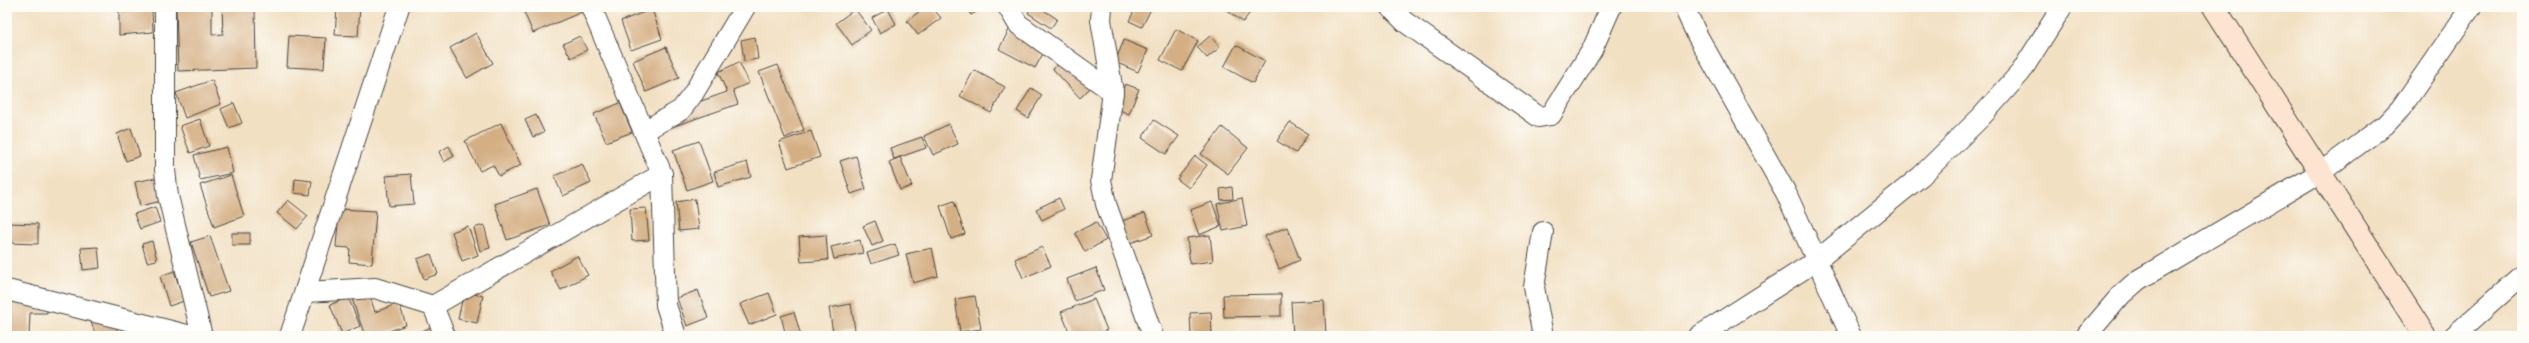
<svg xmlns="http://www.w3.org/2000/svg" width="2529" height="343" font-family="'Playpen Sans',sans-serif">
<rect width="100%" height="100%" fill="#fdfcf7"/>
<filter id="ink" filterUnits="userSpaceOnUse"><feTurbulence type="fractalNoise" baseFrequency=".025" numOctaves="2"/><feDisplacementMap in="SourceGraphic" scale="8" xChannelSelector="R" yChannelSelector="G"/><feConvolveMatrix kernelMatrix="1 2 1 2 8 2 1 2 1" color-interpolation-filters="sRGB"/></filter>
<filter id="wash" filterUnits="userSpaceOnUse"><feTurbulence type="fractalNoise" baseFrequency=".012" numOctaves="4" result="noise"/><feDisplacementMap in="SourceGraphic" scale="16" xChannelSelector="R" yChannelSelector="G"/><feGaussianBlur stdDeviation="0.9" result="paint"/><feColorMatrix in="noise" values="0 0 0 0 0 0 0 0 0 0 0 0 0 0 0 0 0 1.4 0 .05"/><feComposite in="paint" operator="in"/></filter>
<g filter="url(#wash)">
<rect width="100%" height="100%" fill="#f2e0c3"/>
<g id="blocks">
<g fill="#d4af83">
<path d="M119,7H144L124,12L152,10L153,32L119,35Z"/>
<path d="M176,7H212V35L223,34L222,7H255L256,68L178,71Z"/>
<path d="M337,7H360L358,36L335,35Z"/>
<path d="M522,7H583L584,11L533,33Z"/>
<path d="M925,7H932L941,18L918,35L907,21Z"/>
<path d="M966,7H985L971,15Z"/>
<path d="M1031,7H1039L1057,19L1051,28L1028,13Z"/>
<path d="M1136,7H1152L1142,27L1129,21Z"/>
<path d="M1222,7H1254L1243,22Z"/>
<path d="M652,9L662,39L631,50L621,21Z"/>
<path d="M855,9L871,30L852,45L836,23Z"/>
<path d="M888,9L896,24L880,33L872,18Z"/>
<path d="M1010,28L1046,48L1035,68L999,49Z"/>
<path d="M1176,29L1198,41L1182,71L1160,60Z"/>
<path d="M476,33L493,63L467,78L450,48Z"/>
<path d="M289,36L326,38L324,69L287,67Z"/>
<path d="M580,36L587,50L571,58L563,44Z"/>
<path d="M1210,36L1220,47L1207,58L1197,47Z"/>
<path d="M755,37L758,59L744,61L741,40Z"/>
<path d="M1124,40L1148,50L1138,72L1115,62Z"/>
<path d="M1236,45L1265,61L1253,83L1224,67Z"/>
<path d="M666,47L679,78L646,92L633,61Z"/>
<path d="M1065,58L1092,86L1080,98L1053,69Z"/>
<path d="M739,62L749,83L733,90L738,104L663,130L658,116L727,92L718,72Z"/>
<path d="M778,65L804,130L785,138L759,72Z"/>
<path d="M974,70L1005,87L991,113L960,96Z"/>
<path d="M212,80L221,104L185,118L176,93Z"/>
<path d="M1125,84L1139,89L1129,114L1115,108Z"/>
<path d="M1031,88L1042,95L1028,118L1017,111Z"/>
<path d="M234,103L242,123L229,128L221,109Z"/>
<path d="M620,103L632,132L606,142L594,114Z"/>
<path d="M536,115L544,132L533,137L525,120Z"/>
<path d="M200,119L209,146L190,153L180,126Z"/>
<path d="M1154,120L1179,136L1166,154L1142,138Z"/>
<path d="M1290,122L1308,134L1296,153L1277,141Z"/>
<path d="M501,123L521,165L499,176L493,165L480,171L465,141Z"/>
<path d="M949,124L958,144L933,155L924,136Z"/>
<path d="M1222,127L1248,148L1228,174L1201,154Z"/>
<path d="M131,128L140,156L126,161L117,134Z"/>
<path d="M811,131L820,157L788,168L779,142Z"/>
<path d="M922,137L926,148L894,159L890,148Z"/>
<path d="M699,141L713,181L687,190L673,150Z"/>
<path d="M449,146L454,156L444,162L439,152Z"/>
<path d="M227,147L233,173L200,180L194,155Z"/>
<path d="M856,156L866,189L851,194L840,161Z"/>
<path d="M1195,156L1207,165L1189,188L1177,179Z"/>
<path d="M900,157L912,186L900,190L889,162Z"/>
<path d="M747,162L751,177L718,187L714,172Z"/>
<path d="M582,164L591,183L563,196L554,176Z"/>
<path d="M411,174L414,204L389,206L386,176Z"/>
<path d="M170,175L175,198L140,206L135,182Z"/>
<path d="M231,175L244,216L214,227L200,185Z"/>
<path d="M295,179L312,181L310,195L294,193Z"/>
<path d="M1232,187L1233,199L1221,200L1220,189Z"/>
<path d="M537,189L550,225L507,240L495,204Z"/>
<path d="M1059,198L1064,209L1042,220L1036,209Z"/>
<path d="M1242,198L1247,226L1223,231L1217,204Z"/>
<path d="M695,199L699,229L679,231L676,202Z"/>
<path d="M288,200L308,216L297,229L277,213Z"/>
<path d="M954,201L965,234L951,239L940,206Z"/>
<path d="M1212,202L1221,226L1199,235L1190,210Z"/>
<path d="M155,207L160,222L140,229L134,214Z"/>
<path d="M646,208L649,240L632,241L630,209Z"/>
<path d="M339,209L376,211L372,264L349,262L350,248L336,247Z"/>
<path d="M1145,213L1153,235L1127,244L1119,222Z"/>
<path d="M875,221L883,241L872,246L863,226Z"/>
<path d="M1096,222L1106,240L1085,252L1075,233Z"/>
<path d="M7,223L38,224V244L7,243Z"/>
<path d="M484,225L490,248L480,251L474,228Z"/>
<path d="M468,226L478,255L462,261L452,232Z"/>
<path d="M1287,227L1300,260L1279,269L1265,236Z"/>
<rect x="232" y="233" width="18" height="12"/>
<path d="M826,235L828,260L801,262L799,237Z"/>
<path d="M1210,235L1213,261L1190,264L1187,238Z"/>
<path d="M210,236L229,291L209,297L191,242Z"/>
<path d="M860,240L863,253L834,259L831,247Z"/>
<path d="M152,241L157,260L147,262L142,244Z"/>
<path d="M895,244L899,255L871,264L867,253Z"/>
<path d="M98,247L100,268L83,270L81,248Z"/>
<path d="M1042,247L1051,266L1023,278L1015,259Z"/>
<path d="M932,248L938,276L913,283L906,254Z"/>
<path d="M431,254L438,274L424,279L417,259Z"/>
<path d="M577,256L588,275L561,290L550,271Z"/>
<path d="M1096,268L1104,290L1075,301L1067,279Z"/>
<path d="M174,271L184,301L169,306L160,276Z"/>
<path d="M698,290L708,318L687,326L677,298Z"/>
<path d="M7,292L48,293L47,313H30L29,336H7Z"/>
<path d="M464,292L483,296L477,323L458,319Z"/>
<path d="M369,293L375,312L399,303L406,325L375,336H365L352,299Z"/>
<path d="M769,293L777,314L749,325L740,304Z"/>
<path d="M1281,294V316L1224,317L1223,295Z"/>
<path d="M975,296L981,329L960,332L955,299Z"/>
<path d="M348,297L360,326L342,334L330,305Z"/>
<path d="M1094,299L1107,330L1092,336H1071L1061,312Z"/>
<path d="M1324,300L1326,335L1293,336L1291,302Z"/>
<path d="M851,304L855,330L833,333L829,308Z"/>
<path d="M794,312L801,336H786L781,316Z"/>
<path d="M1211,312L1212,335L1191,336L1190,313Z"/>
<path d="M112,315L119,336H96L91,322Z"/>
<path d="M431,327L435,336H412Z"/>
</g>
</g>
</g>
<g filter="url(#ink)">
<use href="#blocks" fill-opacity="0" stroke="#494642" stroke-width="1"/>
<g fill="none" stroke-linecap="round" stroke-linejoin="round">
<defs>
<g id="street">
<path d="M165,7V170L168,196L202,336"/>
<path d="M591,7L662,174L666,305L676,336"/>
<path d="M1008,7L1018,24L1113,92"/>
<path d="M1102,7L1101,20L1113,92L1101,180L1106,204L1153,336"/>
<path d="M1390,7L1405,22L1539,117L1551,115L1592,50L1611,7"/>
<path d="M1684,7L1697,35L1786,193L1851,336"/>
<path d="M644,131L681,110L693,94L745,7"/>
<path d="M1543,232L1534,287L1543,336"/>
<path d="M7,290L191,336"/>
<path d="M306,292L375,288L433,306L662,174"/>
<path d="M433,306L445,336"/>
<path d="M290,336L399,7"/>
<path d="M1699,336L1816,261L1921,176L1981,117L2021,72L2062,7"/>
<path d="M2086,336L2121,295L2138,280L2321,172L2385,125L2401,108L2471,7"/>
<path d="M2454,336L2522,275"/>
</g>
<path id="secondary" d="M2214,7L2425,336"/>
</defs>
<use href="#street" stroke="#494642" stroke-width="22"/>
<use href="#secondary" stroke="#494642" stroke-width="24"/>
<use href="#street" stroke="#fff" stroke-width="20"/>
<use href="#secondary" stroke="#fde4d1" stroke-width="22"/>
</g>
</g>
<rect width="2529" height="343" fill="none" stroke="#fdfcf7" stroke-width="24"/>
</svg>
